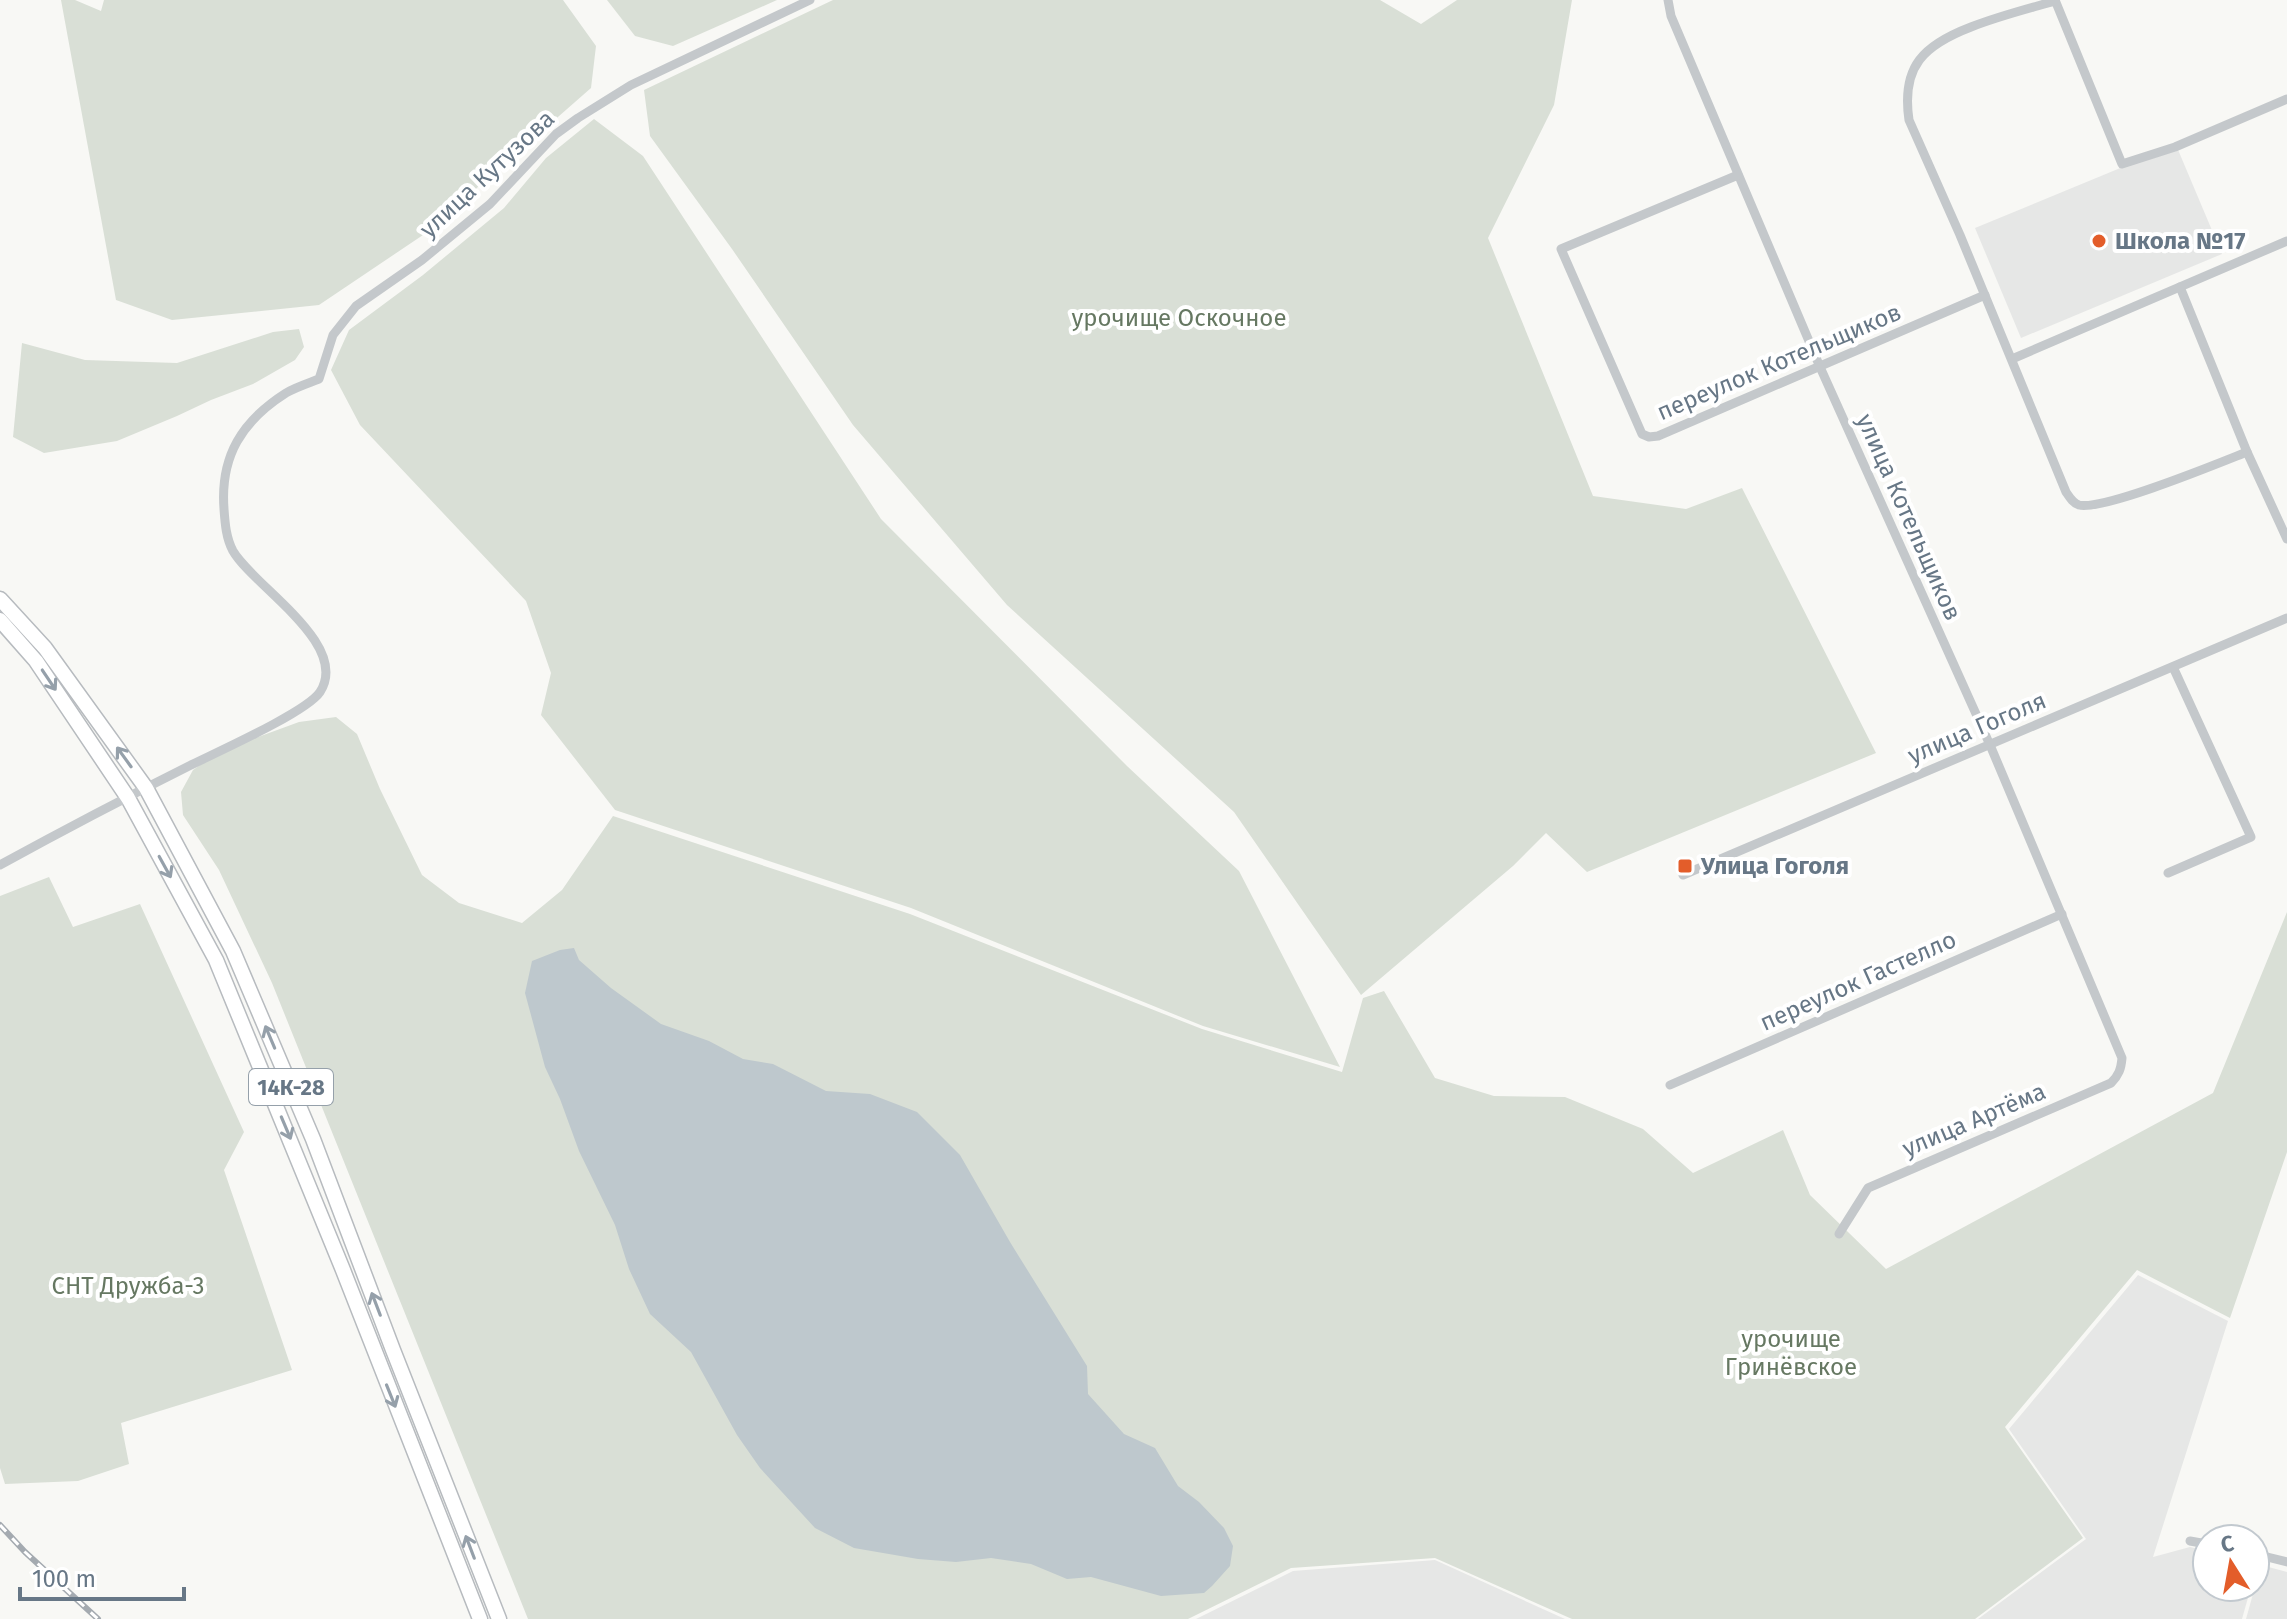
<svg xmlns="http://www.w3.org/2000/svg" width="2287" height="1619" font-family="'Fira Sans',sans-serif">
<rect width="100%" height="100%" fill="#f8f8f5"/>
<g fill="#e6e7e6">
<path d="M2176,145L2222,254L2021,338L1975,228Z"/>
<path d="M2138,1275L2228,1321L2153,1557L2190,1547L2207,1551V1587H2251L2242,1619H1978L2086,1539L2009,1429Z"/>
<path d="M1435,1560L1565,1619H1196L1293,1571Z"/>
<path d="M2261,1565L2287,1572V1619H2246Z"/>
</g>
<g fill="#d9dfd6">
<path d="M61,0H75L101,11L104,0H563L596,46L591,88L423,235L319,305L172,320L116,300Z"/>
<path d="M607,0H777L673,46L635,36Z"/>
<path d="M833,0H1380L1421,24L1457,0H1572L1554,105L1488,238L1593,496L1686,509L1742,488L1876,753L1587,872L1546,833L1513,866L1361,995L1234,812L1007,605L853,425L732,249L650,136L644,90Z"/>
<path d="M594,119L643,156L881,519L1127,766L1239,871L1340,1067L1203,1026L911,908L615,810L541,715L551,673L526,601L360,425L331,370L349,330L423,275L504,208L546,158Z"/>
<path d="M299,329L304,347L295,360L253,384L211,400L177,416L117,441L44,453L13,437L22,343L85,360L177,363L273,332Z"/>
<path d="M336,717L357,734L380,789L422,875L459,903L522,923L562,890L613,816L910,914L1202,1029L1342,1072L1363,998L1384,991L1435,1078L1494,1096L1565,1097L1643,1129L1693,1173L1783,1130L1810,1195L1886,1269L2213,1093L2287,912V1152L2230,1318L2137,1270L2005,1427L2083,1538L1975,1619H1572L1435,1558L1291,1568L1188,1619H528L272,983L219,870L183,815L181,792L193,770L220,751L299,722Z"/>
<path d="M49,877L73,927L140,904L244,1132L224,1170L292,1370L121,1423L129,1464L78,1481L5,1484L0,1468V896Z"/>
</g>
<path fill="#bec8cd" d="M574,948L579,960L611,988L661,1024L709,1041L743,1059L773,1064L826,1091L870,1094L917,1112L960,1155L1010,1242L1087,1366L1088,1394L1124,1434L1155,1448L1178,1486L1199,1502L1224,1528L1233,1546L1230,1566L1212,1586L1204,1593L1161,1596L1091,1577L1067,1579L1031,1564L991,1558L956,1562L918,1559L854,1548L815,1528L760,1468L737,1435L691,1352L650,1314L629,1269L615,1225L579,1151L560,1099L545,1067L525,993L532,961L560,950Z"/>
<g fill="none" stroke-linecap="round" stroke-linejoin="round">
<defs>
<g id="primary">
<path d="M0,599L45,648L146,788L233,951L313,1139L393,1350L499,1619"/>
<path d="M0,620L36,661L128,798L216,960L343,1270L480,1619"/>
</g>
</defs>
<use href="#primary" stroke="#b7bbbf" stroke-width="17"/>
<g stroke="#c4c8cb" stroke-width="9">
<path d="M1668,0L1671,16L1820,367L1990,745L2122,1058C2121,1069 2119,1075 2111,1083L1868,1188L1839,1234"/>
<path d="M2055,0L2122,164L2175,147L2287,99"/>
<path d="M2055,1C2027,9 1999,16 1971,27C1924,45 1901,66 1909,120L1960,235L2066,492C2070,498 2073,503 2079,505C2103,511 2219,463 2247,452"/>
<path d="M1738,175L1561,249L1642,434L1649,437L1658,436L1985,295"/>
<path d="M2180,287L2247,452L2287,539"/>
<path d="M2012,359L2287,241"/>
<path d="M0,865C62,831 125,798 189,766C215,753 307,712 320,692C351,644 253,586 233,551C226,538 225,523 224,509C220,456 242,421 286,393C296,387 309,383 319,379L333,335L356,306L422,260L490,204L556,134L578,118L631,85L810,0"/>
<path d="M2168,873L2251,837L2173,667"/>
<path d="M1683,875L2287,618"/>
<path d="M1670,1085L2062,914"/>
<path d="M2190,1541L2207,1544"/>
<path d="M2255,1554L2287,1562"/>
</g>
<use href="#primary" stroke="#fff" stroke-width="14"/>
<defs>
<path id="rail" d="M0,1525L25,1552L98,1619"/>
</defs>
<use href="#rail" stroke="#a4aab0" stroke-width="6"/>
<use href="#rail" stroke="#fff" stroke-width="3" stroke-dasharray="9" stroke-linecap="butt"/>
</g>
<defs><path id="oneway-shaft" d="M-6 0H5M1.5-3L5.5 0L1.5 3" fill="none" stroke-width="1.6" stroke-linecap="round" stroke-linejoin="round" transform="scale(2)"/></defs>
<g stroke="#95a0aa">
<use href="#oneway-shaft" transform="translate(49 680) rotate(56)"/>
<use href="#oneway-shaft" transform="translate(124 757) rotate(-126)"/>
<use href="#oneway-shaft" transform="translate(165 867) rotate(61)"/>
<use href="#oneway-shaft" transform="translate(270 1037) rotate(-113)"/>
<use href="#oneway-shaft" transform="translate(286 1128) rotate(67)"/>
<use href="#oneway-shaft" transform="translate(376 1304) rotate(-111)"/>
<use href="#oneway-shaft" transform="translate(391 1396) rotate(68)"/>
<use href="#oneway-shaft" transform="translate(470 1547) rotate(-111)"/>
</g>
<g fill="#e35d2a" stroke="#fff" stroke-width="3">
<circle cx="2099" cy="241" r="8"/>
<rect x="1677" y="858" width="16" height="16" rx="4"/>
</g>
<g text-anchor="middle" stroke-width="8" stroke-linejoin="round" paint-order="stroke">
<rect fill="#fff" stroke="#95a0aa" stroke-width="2" x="249" y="1069" width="84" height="36" rx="6"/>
<g font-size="22" font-weight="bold" fill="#677786">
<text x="291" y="1095">14К-28</text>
</g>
<g font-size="24" fill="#677786" stroke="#fff">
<text transform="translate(487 174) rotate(-43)" y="8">улица Кутузова</text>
<text transform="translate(1779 362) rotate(-23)" y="8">переулок Котельщиков</text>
<text transform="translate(1909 517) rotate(66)" y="8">улица Котельщиков</text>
<text transform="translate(1977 728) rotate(-23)" y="8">улица Гоголя</text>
<text transform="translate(1858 981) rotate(-24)" y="8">переулок Гастелло</text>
<text transform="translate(1974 1120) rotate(-23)" y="8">улица Артёма</text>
</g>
<g font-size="24" font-weight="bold" fill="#677786" stroke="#fff" text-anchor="start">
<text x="2115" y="249">Школа №17</text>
<text x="1701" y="874">Улица Гоголя</text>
</g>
<g font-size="24" fill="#667862" stroke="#fff">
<text x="1179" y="326">урочище Оскочное</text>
<text x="128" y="1294">СНТ Дружба-3</text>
<text x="1791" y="1347">урочище<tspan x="1791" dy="28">Гринёвское</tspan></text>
</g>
</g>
<g transform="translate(2231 1563) rotate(349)"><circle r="38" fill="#ffffff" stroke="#c2c9cf" stroke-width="2"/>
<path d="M0-6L14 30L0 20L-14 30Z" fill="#e35d2a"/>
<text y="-12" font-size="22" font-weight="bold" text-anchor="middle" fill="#677786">С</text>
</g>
<path d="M20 1587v12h164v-12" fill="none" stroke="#677786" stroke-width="4"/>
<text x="32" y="1587" font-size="24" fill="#677786" stroke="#ffffff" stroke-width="6" paint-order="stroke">100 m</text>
</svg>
